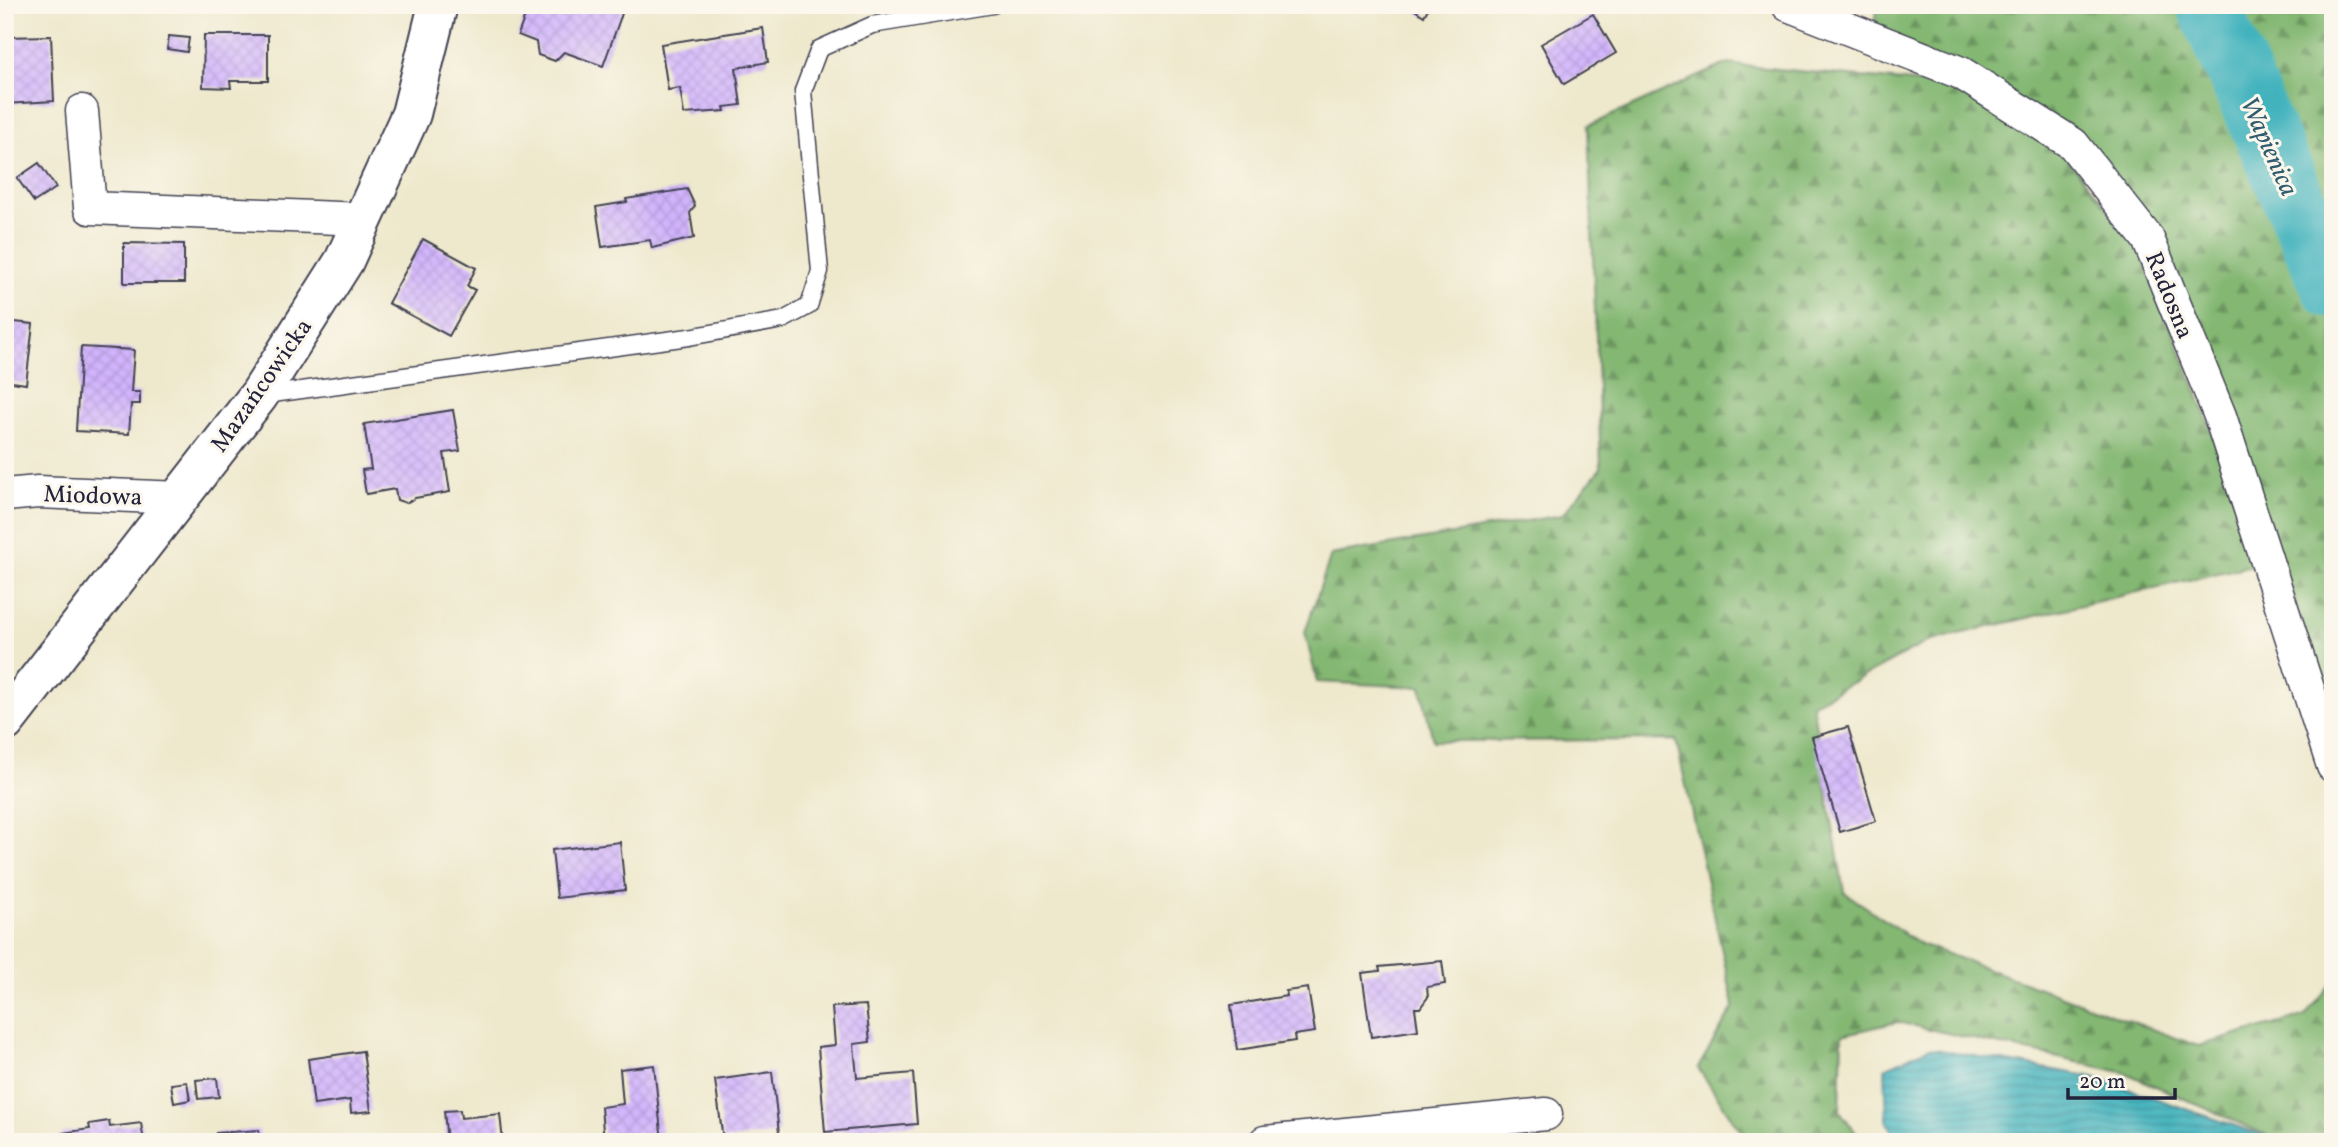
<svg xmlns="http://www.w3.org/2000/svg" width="2338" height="1147" font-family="Vollkorn,serif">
<defs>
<pattern id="forest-firs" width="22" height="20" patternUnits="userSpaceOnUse" patternTransform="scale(1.75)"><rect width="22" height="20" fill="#83b772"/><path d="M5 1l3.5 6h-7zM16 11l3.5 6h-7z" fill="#6b945f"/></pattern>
<pattern id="water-rules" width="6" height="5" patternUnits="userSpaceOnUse" patternTransform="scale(1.75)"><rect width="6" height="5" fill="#43b3bd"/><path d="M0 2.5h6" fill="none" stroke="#38919b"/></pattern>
<pattern id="building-cross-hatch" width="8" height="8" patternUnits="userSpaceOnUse" patternTransform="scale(1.75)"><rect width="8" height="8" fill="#d1b4fc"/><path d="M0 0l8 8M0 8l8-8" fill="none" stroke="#b39ad9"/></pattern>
</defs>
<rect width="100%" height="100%" fill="#fbf7ec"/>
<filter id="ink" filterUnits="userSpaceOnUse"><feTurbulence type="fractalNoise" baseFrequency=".0143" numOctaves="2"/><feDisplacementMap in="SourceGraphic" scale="14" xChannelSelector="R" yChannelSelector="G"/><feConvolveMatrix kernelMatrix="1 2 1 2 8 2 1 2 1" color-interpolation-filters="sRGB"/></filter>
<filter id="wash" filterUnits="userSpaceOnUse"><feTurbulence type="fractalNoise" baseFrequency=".00686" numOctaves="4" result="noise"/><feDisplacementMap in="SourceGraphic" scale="28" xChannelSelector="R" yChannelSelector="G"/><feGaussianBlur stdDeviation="1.57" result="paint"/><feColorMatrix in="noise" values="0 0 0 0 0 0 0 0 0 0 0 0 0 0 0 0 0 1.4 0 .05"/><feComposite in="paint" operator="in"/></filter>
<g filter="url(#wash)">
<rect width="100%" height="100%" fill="#eee8cc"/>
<g fill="url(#forest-firs)" stroke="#526c56" stroke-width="2">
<path d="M1879,5H2333V713L2231,414L2081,137L1873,25Z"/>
<path d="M1726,64L1955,86L2065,155L2140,248L2207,418L2257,564L1929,641L1812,704L1844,892L1920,944L2198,1046L2305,1016L2333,981V1142H2282L2126,1073L1897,1022L1842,1035L1840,1111L1863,1142H1748L1698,1068L1734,1006L1676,740L1433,741L1421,687L1317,682L1305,632L1331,555L1562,515L1601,468L1588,126Z"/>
</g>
<path fill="url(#water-rules)" stroke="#326a7c" stroke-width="2" d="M1929,1048L2094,1077L2282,1142H1900L1887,1122L1885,1068Z"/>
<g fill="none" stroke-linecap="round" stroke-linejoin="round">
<path stroke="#43b3bd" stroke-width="63" d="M2208,5L2333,287"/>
</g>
<g id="blocks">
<g fill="url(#building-cross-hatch)">
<path d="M529,5H625L603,66L564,52L555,61L538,55L536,42L518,35Z"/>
<path d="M1407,5H1430L1424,16Z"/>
<path d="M1593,14L1616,53L1564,84L1541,44Z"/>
<path d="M763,28L768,62L736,68L741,105L724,107L725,111L684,114L680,88L668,90L661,44Z"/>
<path d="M204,35H268V81H230L231,88L203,87Z"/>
<path d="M51,36L54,101L5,104V37Z"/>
<path d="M169,36L189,38L187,52L167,49Z"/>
<path d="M39,163L56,188L34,202L17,178Z"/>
<path d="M687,189L695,206L690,213L694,238L652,248L650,240L602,247L596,207L627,202L626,199Z"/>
<path d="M423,239L476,268L467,286L475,290L449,336L388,303Z"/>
<path d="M124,243L184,244V283H124Z"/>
<path d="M5,321L33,324L26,384L5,381Z"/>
<path d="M81,347L134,350L131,392H140V404H131L129,434L76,431Z"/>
<path d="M453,410L460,451L444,453L450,492L415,498L406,503L397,500L395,489L366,494L362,470L371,469L364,424Z"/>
<path d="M1848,727L1876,821L1840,832L1812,737Z"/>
<path d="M620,842L625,890L557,898L552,850Z"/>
<path d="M1442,961L1445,984L1427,987L1428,997L1420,1008H1415L1418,1030L1371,1037L1362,973L1380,971L1379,967Z"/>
<path d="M1308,988L1315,1032L1294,1035L1295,1041L1237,1050L1231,1005L1287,996L1286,991Z"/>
<path d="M866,1005L870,1042L854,1044L857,1078L913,1073L917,1124L825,1132L818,1047L835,1045L832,1007Z"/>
<path d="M363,1051L371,1111L351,1113L350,1100L314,1105L308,1059Z"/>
<path d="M654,1065L662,1142H604L601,1107L623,1104L620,1069Z"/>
<path d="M772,1072L779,1133L723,1140L715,1080Z"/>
<path d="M217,1078L219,1097L198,1099L196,1080Z"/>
<path d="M187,1082L190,1100L174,1103L171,1084Z"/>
<path d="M460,1110L461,1118L500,1114L503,1142H447L444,1111Z"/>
<path d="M109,1121L110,1127L141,1123L144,1142H63L62,1133L90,1129L89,1124Z"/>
<path d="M259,1130L260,1142H217L216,1133Z"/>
</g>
</g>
</g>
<g filter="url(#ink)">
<use href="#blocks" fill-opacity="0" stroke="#414051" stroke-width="2"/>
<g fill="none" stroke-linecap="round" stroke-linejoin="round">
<defs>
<path id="lane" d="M265,395L689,337L783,320L809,306L820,271L803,91L819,49L872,25L993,5"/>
<g id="street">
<path d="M1788,5L1961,73L2073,144L2148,239L2220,416L2333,766"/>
<path d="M82,111L90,208L363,219"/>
<path d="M5,495L38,492L180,498"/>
<path d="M1265,1142L1546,1114"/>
</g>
<path id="secondary" d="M5,722L259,395L344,261L411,114L438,5"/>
</defs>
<use href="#lane" stroke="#414051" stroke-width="19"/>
<use href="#street" stroke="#414051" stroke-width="35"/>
<use href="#secondary" stroke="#414051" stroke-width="42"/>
<use href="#lane" stroke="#fff" stroke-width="16"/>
<use href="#street" stroke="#fff" stroke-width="32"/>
<use href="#secondary" stroke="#fff" stroke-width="38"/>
</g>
</g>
<g text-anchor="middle" stroke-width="6" stroke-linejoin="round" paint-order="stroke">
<g font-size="24" fill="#22223b" stroke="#fbf7ec">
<text transform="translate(2170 295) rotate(68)" y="8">Radosna</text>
<text transform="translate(261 385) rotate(-55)" y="8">Mazańcowicka</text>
<text transform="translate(93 495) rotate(2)" y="8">Miodowa</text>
</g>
<g font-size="26" font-style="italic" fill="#2f5c6f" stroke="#fbf7ec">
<text transform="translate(2270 146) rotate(66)" y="9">Wapienica</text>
</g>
</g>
<rect width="2338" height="1147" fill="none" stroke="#fbf7ec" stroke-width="28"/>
<path d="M2068 1088v10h107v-10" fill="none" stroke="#22223b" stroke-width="3.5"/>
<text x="2079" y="1088" font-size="21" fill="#22223b" stroke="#fbf7ec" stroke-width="5" paint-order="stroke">20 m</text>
</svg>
